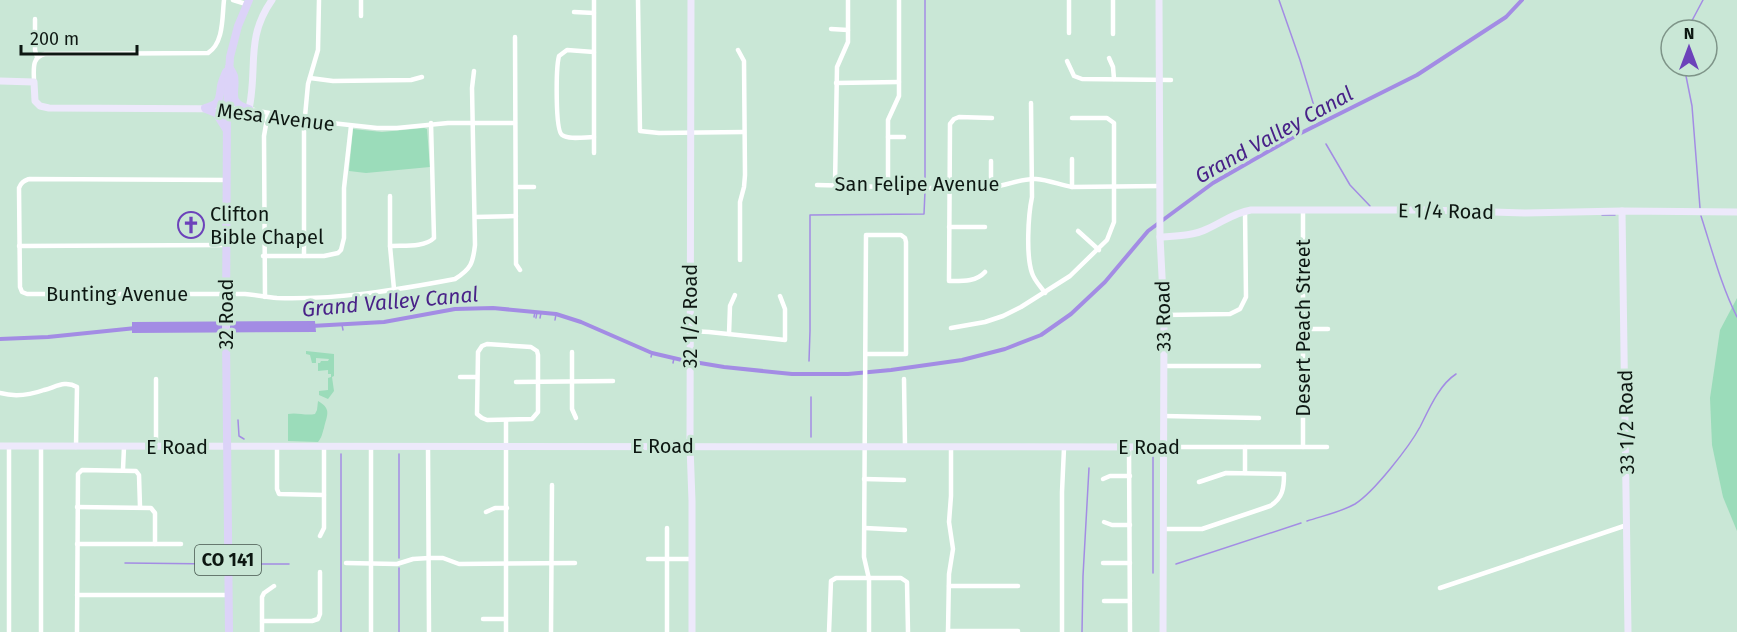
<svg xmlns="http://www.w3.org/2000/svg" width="1737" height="632" font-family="'Fira Sans',sans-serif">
<rect width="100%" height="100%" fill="#c9e7d6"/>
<g fill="#9bdcba">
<path d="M424,128L427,129L430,167L366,173L349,171L353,129L382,132Z"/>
<path d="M1737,298V531L1723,497L1712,445L1710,398L1720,330Z"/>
<path d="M306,351L334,354V376L332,377L334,391L328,399L319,395V391L328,390V378L331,377V374H328V370L318,371V363H320L321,361H328L329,359L316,358V363H312L310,355L306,354Z"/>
<path d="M318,401C332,409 327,415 324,428C322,434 322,437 318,442L288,441V414C297,412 305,416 315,414L317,410Z"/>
</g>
<path fill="#a38ce4" d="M315,321L316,332L132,333V322Z"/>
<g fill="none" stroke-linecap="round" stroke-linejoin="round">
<g stroke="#a38ce4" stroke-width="1.5">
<path d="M1279,0L1300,60L1314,106"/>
<path d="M1687,30L1703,0"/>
<path d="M1684,66L1692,106L1700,208"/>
<path d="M1326,144L1350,185L1370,206"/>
<path d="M925,181V0"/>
<path d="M1602,215H1615"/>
<path d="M1701,216C1712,250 1721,285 1737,317"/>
<path d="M534,317L535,312"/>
<path d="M536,318L537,312"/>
<path d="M540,318L541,313"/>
<path d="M555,320L556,314"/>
<path d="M342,325L343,330"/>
<path d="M651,357L652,353"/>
<path d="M809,361L810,331V215L924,214L925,191"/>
<path d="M673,363L674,358"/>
<path d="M238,420L239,436L244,439"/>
<path d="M811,437V397"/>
<path d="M399,454V558"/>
<path d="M1153,454V573"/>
<path d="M1307,521C1322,516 1341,512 1355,504C1374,492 1409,447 1420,427C1429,409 1439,385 1456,374"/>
<path d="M125,563L218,564"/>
<path d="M251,564H289"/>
<path d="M1176,564L1301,523"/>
<path d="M399,568V632"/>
<path d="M341,632V454"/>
<path d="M1082,632L1083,576L1089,468"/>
</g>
<g stroke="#a38ce4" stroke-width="4">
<path d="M311,326L384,322L455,309L493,308L556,314L581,322L652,353L682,360L724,367L792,374H848L891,370L962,360L1005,349L1041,335L1071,314L1105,282L1148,231L1213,183L1297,135L1417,75L1506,17L1522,0"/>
<path d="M0,339L48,337L136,328"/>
</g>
<g stroke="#fff" stroke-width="4.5">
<path d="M233,0L246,4"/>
<path d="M361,0V16"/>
<path d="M594,0V153"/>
<path d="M638,0L640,131L659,133L744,132"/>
<path d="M574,12L594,13"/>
<path d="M35,19V50L37,57"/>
<path d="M831,29L848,30"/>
<path d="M1069,33V0"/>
<path d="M1113,34V0"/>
<path d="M515,37L516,264L520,270"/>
<path d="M738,50L744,61L745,175L744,187L740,202V260"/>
<path d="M594,52L567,50L559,56C556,67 555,130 562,135C569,140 585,137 594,137"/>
<path d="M1109,58L1113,67L1114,79"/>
<path d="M1067,61L1074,76L1082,79L1171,80"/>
<path d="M310,78L333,81L411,80L422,77"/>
<path d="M34,82C34,70 31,57 45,54L208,53C224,43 222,17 224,0"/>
<path d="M836,83L899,82"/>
<path d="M1031,103L1032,197C1028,216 1026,256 1032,273C1034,280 1041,287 1045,293"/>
<path d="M249,109L304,120L377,128H397L448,123H515"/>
<path d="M888,137H904"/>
<path d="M1072,159V187"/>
<path d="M991,161V187"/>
<path d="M227,180L29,179C24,181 21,182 19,188L20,287L22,292L27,294H245C256,295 266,297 277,298C336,300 397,290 455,279C471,269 473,263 475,245L472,88L474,71"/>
<path d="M817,185C875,186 933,190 991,187C1007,186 1021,178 1036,179C1049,180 1060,185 1072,187L1160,186"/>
<path d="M835,185L837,67L848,42V0"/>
<path d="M888,186V120L899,96V0"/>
<path d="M516,187H534"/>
<path d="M390,196V246L394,289"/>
<path d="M475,217L516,216"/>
<path d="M949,227H985"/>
<path d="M1078,231L1099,250"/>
<path d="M19,246L226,245"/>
<path d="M390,246C402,245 424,248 434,238L431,123"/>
<path d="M263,256H324L338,253L341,250L344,238V188L351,126"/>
<path d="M304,256V127L308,84L318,50L319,0"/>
<path d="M985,272C976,282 962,281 949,281L950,124L954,119L959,117L992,118"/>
<path d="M265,297L264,136L268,113"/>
<path d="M1164,315L1230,314L1240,309L1246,297L1245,211"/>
<path d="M951,328L985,322L1003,316L1021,307L1070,276L1107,240L1114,222V123L1107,118H1072"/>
<path d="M1303,329H1328"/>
<path d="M690,331L709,332L785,340V309L780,296"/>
<path d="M729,334L730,306L735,295"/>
<path d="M487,344L531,347L537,351L538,355V412L532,419L487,420L482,418L477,414L478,352L482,346Z"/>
<path d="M572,352V409L576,418"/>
<path d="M866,354H906V242L905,238L901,235H866L864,557L869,579V632"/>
<path d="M1164,366H1259"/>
<path d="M460,377H477"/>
<path d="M156,379V447"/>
<path d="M904,379L905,446"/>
<path d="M516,382L613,381"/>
<path d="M0,393C14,397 30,395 44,390C56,387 65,380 77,387L76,447"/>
<path d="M1164,416L1259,418"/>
<path d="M9,446V632"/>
<path d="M41,446V632"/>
<path d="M428,446L429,632"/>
<path d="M277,447V489L279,494L324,495"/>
<path d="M1129,447L1130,632"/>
<path d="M1164,447H1327"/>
<path d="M1245,447V473"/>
<path d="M1303,447V210"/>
<path d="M123,469L124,447"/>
<path d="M864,479L904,480"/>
<path d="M1103,479L1110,476H1130"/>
<path d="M77,507L151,508L155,513V544"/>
<path d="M486,512L495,508H507"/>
<path d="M1104,522L1112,525H1130"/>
<path d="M865,528L905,530"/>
<path d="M1163,529H1202L1270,506C1283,498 1284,488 1284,474L1226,473L1199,482"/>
<path d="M320,536L324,528V447"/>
<path d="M77,544H181"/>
<path d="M648,559H692"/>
<path d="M346,563L397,564L413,559L429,558H443L459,564L575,563"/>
<path d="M1103,563H1130"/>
<path d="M949,586H1018"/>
<path d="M1440,588L1627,525"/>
<path d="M77,595H229"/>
<path d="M1104,601H1130"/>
<path d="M483,619H505"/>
<path d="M262,621H312L318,619L320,614V572"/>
<path d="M948,631H1018"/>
<path d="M77,632L78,474L82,470L136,471L139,475L140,507"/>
<path d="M262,632V597L264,593L274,586"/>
<path d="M371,632V447"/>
<path d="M506,632V420"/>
<path d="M551,632L552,485"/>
<path d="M667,632V528"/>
<path d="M829,632L831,581L836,578H901L907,582L908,632"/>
<path d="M948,632L949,574L953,549L949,522L951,496V447"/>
<path d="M1062,632V492L1064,448"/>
</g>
<g stroke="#ede9fb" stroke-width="7">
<path d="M691,0L690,446L692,501V632"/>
<path d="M1159,0L1160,237L1164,315L1163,632"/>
<path d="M0,81L34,82L35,101L40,106L49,108L249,109C258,68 245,38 272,0"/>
<path d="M1622,211L1628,632"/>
<path d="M1160,237C1176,236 1193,236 1207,229C1223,222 1233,213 1251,210H1427L1525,213L1622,211L1737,212"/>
<path d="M0,446L1164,447"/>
</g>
<g stroke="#dcd3f8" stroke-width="8">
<path d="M229,67C231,70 233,73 234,76C237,93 226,102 249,109"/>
<path d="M205,108C220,104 219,101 221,86C222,81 224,77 226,72"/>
<path d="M206,109L216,113L226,129"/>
<path d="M229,632L226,335L227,109L230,57L238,26L249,0"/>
</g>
</g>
<defs>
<symbol id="church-ring" viewBox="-11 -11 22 22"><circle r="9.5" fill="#c9e7d6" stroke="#6c42ba" stroke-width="1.5"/><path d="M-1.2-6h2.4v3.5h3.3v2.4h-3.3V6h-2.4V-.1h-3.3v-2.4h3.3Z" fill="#6c42ba"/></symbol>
</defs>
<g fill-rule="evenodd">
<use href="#church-ring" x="176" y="210" width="30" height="30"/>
</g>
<g text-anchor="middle" stroke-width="6" stroke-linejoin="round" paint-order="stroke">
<rect fill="#c9e7d6" stroke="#45554d" stroke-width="1.5" x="195" y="545" width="66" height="30" rx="4.5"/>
<g font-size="18" font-weight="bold" fill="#0d1712">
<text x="228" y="566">CO 141</text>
</g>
<g font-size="20" fill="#0d1712" stroke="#c9e7d6">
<text transform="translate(276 117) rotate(7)" y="7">Mesa Avenue</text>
<text x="917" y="191">San Felipe Avenue</text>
<text transform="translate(1446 211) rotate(1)" y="7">E 1/4 Road</text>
<text x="117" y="301">Bunting Avenue</text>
<text transform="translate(226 314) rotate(-90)" y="7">32 Road</text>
<text transform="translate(690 316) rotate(-90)" y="7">32 1/2 Road</text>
<text transform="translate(1163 316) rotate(-91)" y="7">33 Road</text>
<text transform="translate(1303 328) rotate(-90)" y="7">Desert Peach Street</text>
<text transform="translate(1626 422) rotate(-91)" y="7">33 1/2 Road</text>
<text x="663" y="453">E Road</text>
<text x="177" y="454">E Road</text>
<text x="1149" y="454">E Road</text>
</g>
<g font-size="20" fill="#0d1712" stroke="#c9e7d6" text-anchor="start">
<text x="210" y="221">Clifton<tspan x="210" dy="23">Bible Chapel</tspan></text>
</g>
<g font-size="21" font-style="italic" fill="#492288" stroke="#c9e7d6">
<text transform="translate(1274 135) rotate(-29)" y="7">Grand Valley Canal</text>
<text transform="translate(390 302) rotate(-5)" y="7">Grand Valley Canal</text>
</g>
</g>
<g transform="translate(1689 48)"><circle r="28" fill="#c9e7d6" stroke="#7e9488" stroke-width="1.5"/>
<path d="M0-4.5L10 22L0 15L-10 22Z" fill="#6c42ba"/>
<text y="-9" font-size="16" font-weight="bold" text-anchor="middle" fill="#0d1712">N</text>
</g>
<path d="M21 45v9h116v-9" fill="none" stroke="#0d1712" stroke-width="3"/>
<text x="30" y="45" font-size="18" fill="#0d1712" stroke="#c9e7d6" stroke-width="4.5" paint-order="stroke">200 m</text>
</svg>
